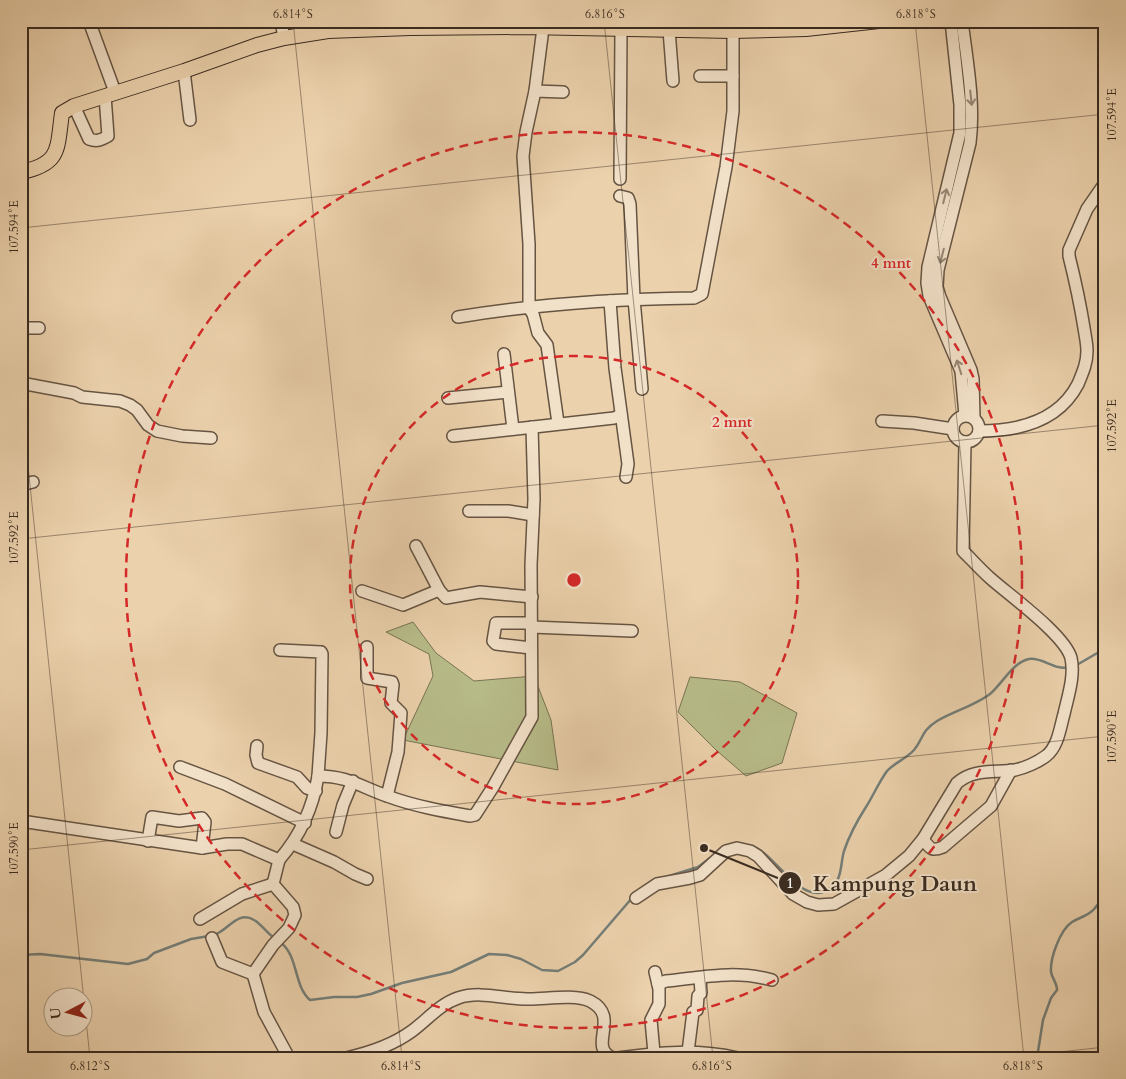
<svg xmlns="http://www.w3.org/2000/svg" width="1126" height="1079" font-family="Cardo,serif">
<rect width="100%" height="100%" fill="#ebd1ac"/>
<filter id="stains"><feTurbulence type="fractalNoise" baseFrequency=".004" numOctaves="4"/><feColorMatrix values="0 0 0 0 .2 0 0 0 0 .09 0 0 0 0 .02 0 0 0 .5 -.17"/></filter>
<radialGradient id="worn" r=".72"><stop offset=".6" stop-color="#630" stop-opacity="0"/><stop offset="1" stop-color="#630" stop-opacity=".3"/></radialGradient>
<g fill="#b7bc89" stroke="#787454">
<path d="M413,622L436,653L474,681L534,676L551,720L558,770L403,740L433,676L429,654L386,632Z"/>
<path d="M690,677L740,682L797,713L782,763L746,776L716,750L678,712Z"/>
</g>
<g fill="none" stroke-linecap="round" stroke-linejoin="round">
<g stroke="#747e78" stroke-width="2.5">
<path d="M1075,666L1099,652L1105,646"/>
<path d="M752,846C773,852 797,900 823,892C828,891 834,886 837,881C842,872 841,861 844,851C849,836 857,821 866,807C873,796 879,782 887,771C894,763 906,759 914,750C924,738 920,732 937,721C954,711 974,706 990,694C1002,684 1013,662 1029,659C1043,657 1055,671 1069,667"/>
<path d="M666,877L698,867L710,858"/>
<path d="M214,935C228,931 237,910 254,920C262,924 267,934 276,939"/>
<path d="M280,942C299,956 293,985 310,1000L334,997H357L371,994L402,983L451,972L489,954L507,955L521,959L542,970L558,971L575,962L583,955L632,898"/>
<path d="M21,955L40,954L128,964L147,959L154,953L191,939L209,936"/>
<path d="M1037,1058L1043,1020L1051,998L1057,990C1057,983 1052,978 1051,972C1050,958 1060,930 1072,922C1080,917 1089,916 1095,908C1102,901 1103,891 1105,882"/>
</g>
<defs>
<g id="minor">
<path d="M89,21L115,92"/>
<path d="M281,21L284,38"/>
<path d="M951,21L960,105V133L928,267L927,283L929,296L961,371L965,415"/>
<path d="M962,21C967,61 975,103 970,143L938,270L937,287L940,297L971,370L973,379L974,418"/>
<path d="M669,30L673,81"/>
<path d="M184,71L190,120"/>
<path d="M700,76H733"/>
<path d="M535,91L543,28"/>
<path d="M74,106L89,139C97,142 101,140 108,136L105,96"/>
<path d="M620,179L621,30"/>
<path d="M620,196L628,198L630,204L634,299L642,389"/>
<path d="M610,301L615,368L628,464L626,477"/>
<path d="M458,317C536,304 615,299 694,298L702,294L726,167L733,111V31"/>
<path d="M21,328H39"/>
<path d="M504,354L513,429"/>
<path d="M21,383L74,393L82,397L120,401L130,405L137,410L148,425L157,431L182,436L211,438"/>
<path d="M448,398L508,392"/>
<circle cx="966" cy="429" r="13"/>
<path d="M882,421L914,423L953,429"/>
<path d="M558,423L547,345L538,333L533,314L529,308V244L523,156L526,132L535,91L563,92"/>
<path d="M979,431C1019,431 1059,421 1078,384C1083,372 1087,363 1087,351C1087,343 1085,335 1084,328C1080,303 1075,280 1069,256V250L1087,209L1105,183"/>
<path d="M453,436L614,418L621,415"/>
<path d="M21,485L33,482"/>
<path d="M469,511H508L533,515"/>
<path d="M416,546L439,590L446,598L480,592L532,597"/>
<path d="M362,591L403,605L439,590"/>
<path d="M531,623H496L493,641L496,644L531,648"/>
<path d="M531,627L632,631"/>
<path d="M367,647V678L392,682L393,685L391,703L401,713L398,752L387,796"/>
<path d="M280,650L321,652L322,654L321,733L318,776"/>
<path d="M257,746L256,755L258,763L297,777L307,788L316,791"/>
<path d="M180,767L225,784L305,823"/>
<path d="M21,821L202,848L227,844H242L279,860C300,836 313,808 318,776C348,776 361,787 387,796C414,806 442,811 470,816L475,815L493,787L532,717L531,565L534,499L532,427"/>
<path d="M336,832L343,805L353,781"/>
<path d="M923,839C930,848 931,852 943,847L991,806L1011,770"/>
<path d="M148,841L152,817L179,821L202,818L205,822L202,848"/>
<path d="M293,844L334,862L355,874L367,879"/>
<path d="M279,860L273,884L293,907L295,915L289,928L273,945L253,974L264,1012L289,1058"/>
<path d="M636,898L657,884L690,878L700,875L726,851L737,848L750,851L758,856L793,894L807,902L818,905L834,904L886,875L909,856L923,839L957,783C974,768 995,773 1015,770C1025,768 1038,762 1046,756C1058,747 1060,728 1064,714C1068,696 1075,676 1071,658C1065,635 1009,595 990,578C980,569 972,560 963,551L965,442"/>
<path d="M200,919L242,894L273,884"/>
<path d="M212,938L222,962L253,974"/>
<path d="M658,984L666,981C704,977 735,970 772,980"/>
<path d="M688,1052L693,1012L697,1010L698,996L701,993L700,978"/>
<path d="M654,1053L651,1020L659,1004V989L655,972"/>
<path d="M346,1058C369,1053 393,1045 412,1031C427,1020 440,1004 458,998C482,990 506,1000 530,999C547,999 575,994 590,1001C622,1017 586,1047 613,1058"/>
<path d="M618,1058C658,1052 698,1049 738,1058"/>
</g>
<path id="major" d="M21,172C61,164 57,149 62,113L74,106L184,71L257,45L284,38L328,31L410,28L524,27L733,31L806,29L879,21"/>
</defs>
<use href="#minor" stroke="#665443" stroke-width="14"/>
<use href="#major" stroke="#392b20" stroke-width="16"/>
<use href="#minor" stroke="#f2e1c9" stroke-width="11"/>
<use href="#major" stroke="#ebd1ac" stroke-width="14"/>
</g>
<defs><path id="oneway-shaft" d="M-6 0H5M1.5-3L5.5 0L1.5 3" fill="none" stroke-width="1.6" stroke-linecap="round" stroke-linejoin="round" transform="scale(1.25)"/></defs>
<g stroke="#968674">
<use href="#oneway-shaft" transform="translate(971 98) rotate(84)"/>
<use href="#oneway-shaft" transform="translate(945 196) rotate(-76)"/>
<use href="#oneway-shaft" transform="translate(942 256) rotate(104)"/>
<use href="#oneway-shaft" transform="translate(959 367) rotate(-108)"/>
</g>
<path fill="none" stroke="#392b20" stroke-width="1" stroke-opacity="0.45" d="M293,21L402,1058M604,21L713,1058M915,21L1024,1058M21,228L1105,114M21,399L90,1058M21,539L1105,425M21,850L1105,736M1004,1058L1105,1047"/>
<g fill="none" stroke="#d62828" stroke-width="2.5" stroke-dasharray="9 6">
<circle cx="574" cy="580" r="224"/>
<circle cx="574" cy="580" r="448"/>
</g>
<circle cx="574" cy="580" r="8" fill="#d62828" stroke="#f2e1c9" stroke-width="2.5"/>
<g font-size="15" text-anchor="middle" font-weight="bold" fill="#d62828" stroke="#f2e1c9" stroke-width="4" stroke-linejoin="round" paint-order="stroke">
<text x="891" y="268">4 mnt</text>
<text x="732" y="427">2 mnt</text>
</g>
<path fill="none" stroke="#392b20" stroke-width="2" d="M704 848L790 883"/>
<g fill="#392b20" stroke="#f2e1c9" stroke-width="2">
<circle cx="704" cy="848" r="5"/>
<circle cx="790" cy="883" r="12"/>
</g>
<g font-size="15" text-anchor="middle" font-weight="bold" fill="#fff">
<text x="790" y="888">1</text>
</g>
<g font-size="22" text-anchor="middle" font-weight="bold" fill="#392b20" stroke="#f2e1c9" stroke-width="4" stroke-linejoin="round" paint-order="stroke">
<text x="895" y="891">Kampung Daun</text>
</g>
<rect width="1126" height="1079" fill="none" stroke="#ebd1ac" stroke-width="55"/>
<g transform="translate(68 1012) rotate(264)"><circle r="24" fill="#f2e1c9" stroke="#a89885"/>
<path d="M0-4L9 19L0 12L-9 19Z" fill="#8f2418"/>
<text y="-8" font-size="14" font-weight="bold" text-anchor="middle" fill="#392b20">U</text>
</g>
<rect x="28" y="28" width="1070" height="1024" fill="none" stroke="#392b20" stroke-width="2"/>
<g font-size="12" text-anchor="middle" fill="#392b20">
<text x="293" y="18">6.814°S</text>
<text x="605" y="18">6.816°S</text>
<text x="916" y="18">6.818°S</text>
<text transform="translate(1112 115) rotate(-90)" y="4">107.594°E</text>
<text transform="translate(14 227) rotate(-90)" y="4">107.594°E</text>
<text transform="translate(1112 426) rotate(-90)" y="4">107.592°E</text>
<text transform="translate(14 538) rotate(-90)" y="4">107.592°E</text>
<text transform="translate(1112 737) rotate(-90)" y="4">107.590°E</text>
<text transform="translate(14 849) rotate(-90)" y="4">107.590°E</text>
<text x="90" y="1070">6.812°S</text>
<text x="401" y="1070">6.814°S</text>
<text x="712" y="1070">6.816°S</text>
<text x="1023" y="1070">6.818°S</text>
</g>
<rect width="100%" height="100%" filter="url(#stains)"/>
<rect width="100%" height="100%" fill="url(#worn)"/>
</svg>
